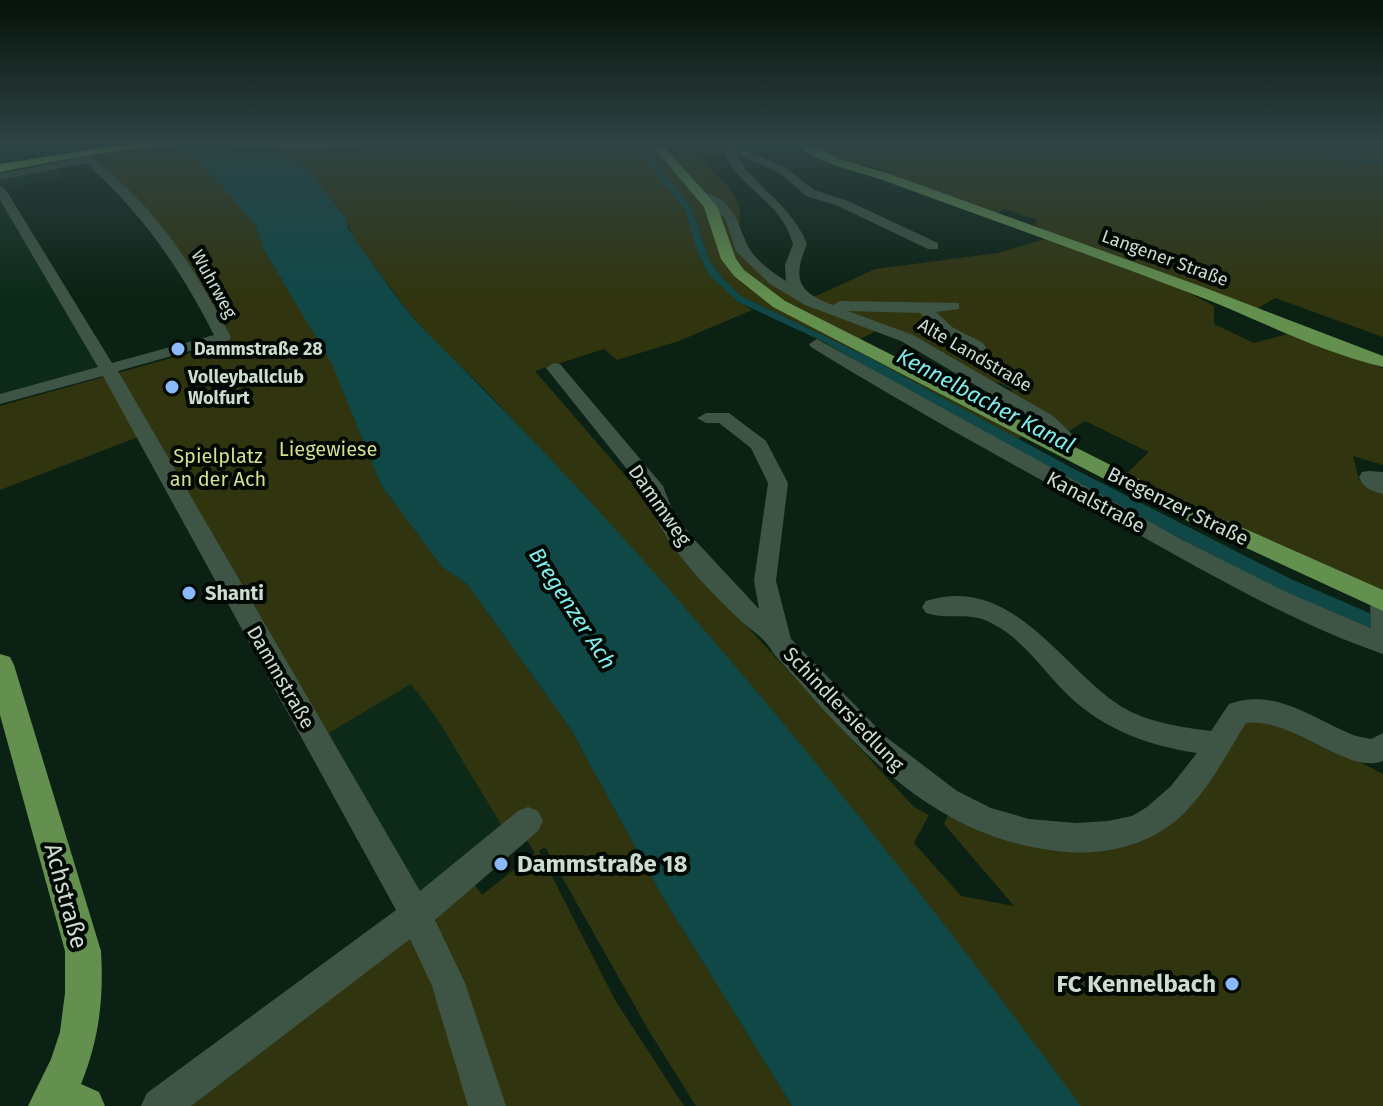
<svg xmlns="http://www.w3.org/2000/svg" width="1383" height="1106" font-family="'Fira Sans',sans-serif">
<rect width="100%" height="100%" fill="#0b2113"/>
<g fill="#0d2a19">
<path d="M0,142H63L88,159L55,166L63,177L2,190L107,368L0,397Z"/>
<path d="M411,684L438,720L508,836L417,913L317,740Z"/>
</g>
<g fill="#31350f">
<path d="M143,142H166L199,160L256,226L264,250L332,363L381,485L442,567L467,584L570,728L662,896L792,1106H696L649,1031L545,847L539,851L615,1000L684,1106H160L416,915L436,922L438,912L467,874L482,895L535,853L520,830L508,836L438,720L411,684L317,740L146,434L0,490V406L214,346L223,337C197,276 132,199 82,154Z"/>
<path d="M268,142H356L334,143L346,145L372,142H631L686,212L701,260L709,275L738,302L752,310L679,341L617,360L604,349L535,371L636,488L715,592L914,807L929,815L914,843L961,896L1014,906L944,824L950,811L1133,837L1242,716L1293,727L1383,774V1106H1080C938,916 793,727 633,550C584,495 533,441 482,387C463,367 441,350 423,329C400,303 382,275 361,249C351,237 349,222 340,210C318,180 301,162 268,142Z"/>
<path d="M638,142H650L704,204L736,275L1026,434L1018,439L868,357L741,296L723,279L710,261L690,205Z"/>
<path d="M658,142C682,142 702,147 725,145V154L700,158C720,179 755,204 734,235L774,282L880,329L858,340L784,303L738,266L714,206Z"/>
<path d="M840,142H1383V337L1275,298L1255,310L1060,240L1034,224L1038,220L1005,209L990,216L887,171L833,157L848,147Z"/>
<path d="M1045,239L1180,288L1214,306V324L1254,343L1295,332L1326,348L1383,368V465L1353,456L1359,480L1383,490V593L1125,475L1149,452L1085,421L1069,431L1007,395L1013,390L1000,383L987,382L933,349L837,311L814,297L875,269L998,253Z"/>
</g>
<g fill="#104848">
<path d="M166,142H268L309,170L347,220L348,229C354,234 355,242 361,248C384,278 404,311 432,338C671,573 882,837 1081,1106H792L662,896L570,728L467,584L442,567L381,485L332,364L264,250L256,226L199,160Z"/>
<path d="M631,142H638L690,205L710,261L723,279L741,296L868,357L1074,469L1289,578L1383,619V633L1280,590L1027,459L824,342L738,302L709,275L697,251L686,212Z"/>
</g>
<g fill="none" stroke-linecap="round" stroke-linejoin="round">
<path stroke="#104848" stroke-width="3" d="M1238,142L1383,163"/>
<g fill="#3e5545" fill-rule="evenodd">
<path d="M723,143H731L788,169L814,190L846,200L938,243V249H928L838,206L806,196L780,173L735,153C755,188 792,205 807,244C792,279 798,292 833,305L840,301L959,303V309L936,312L952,327L983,343L993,359L1015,370L1013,374H1001L981,366L971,349L940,333L920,313L848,311L913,335L1053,416L1072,434L1061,448H1047L1045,444L1052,434L1041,424L901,341L805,305L770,284L736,251L725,218L694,195L700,191C735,200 735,219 748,246C754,259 774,274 786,281L785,265L793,244C790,234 786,225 779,216C764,195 722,170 723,143Z"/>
<path d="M88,156C99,161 108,171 117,179C167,223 200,279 231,337L229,340L118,371L420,891L518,811L528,807L538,811L543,821L538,831L435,920L465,983L506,1106H468L432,986L410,939L191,1106H141L147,1093L396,910L103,376L0,404V394L98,367L0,200V186L6,190L112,363L214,335C180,268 142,213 86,163L0,180V174Z"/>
<path d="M817,339L1181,539L1286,592L1371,628L1370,600L1374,594L1383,591V654C1297,625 1202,570 1122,525C1018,467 913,410 811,347L809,344Z"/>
<path d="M554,363L560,364L663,486L673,512L692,537L759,609L754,581L768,483L751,448L719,423H706L697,418L706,413H729L766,441L788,483L776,581L791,639L886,737L957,791L991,808L1029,819L1076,823L1108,821L1132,816L1147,807L1171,786L1197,753C1144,745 1097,727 1060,687C1038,663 1017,634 987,621C967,612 946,620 926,613L922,607L926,601C1013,573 1060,668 1122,707C1149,723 1181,727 1211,731L1229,704C1277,687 1314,720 1356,736L1371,739L1383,733V761C1347,775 1294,717 1246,723C1226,755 1208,791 1180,817C1149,845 1107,855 1066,852C932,840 857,748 773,653C765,637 751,631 738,618C703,584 660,541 646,493L546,368Z"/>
<path d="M1369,471L1383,472V494C1372,491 1363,488 1359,477L1362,472Z"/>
</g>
<g fill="#638f4f" fill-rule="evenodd">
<path d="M649,142H660L717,206L736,259L744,270L785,301L1182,501L1383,590V611L1166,511L773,307L734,276L721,259L704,207Z"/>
<path d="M794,142H807L840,159L893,175L1203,287L1383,356V367C1316,351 1254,317 1190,293C1090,255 989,219 888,182C857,170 819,166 794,142Z"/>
<path d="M0,654L10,657L14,665L101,951C104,998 99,1040 81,1084L99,1092L105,1106H28L51,1059L60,1032L65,993V951L0,715Z"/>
</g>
<path fill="#7cb655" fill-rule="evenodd" d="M139,142H370L364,145C305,151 246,144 187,145C124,147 62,160 0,172V164Z"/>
</g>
<linearGradient id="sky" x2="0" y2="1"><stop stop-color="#06120a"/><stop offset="0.48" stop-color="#2e4344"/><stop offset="1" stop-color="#2e4344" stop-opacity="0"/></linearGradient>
<rect width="1383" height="296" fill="url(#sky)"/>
<g fill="#8abafc" stroke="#020804" stroke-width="3">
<circle cx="178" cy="349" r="8"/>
<circle cx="172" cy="387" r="8"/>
<circle cx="189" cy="593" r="8"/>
<circle cx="501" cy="864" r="8"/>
<circle cx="1232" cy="984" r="8"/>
</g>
<g text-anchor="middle" stroke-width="8" stroke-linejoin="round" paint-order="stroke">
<g font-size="18" fill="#cddbd1" stroke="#020804">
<text transform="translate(1165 258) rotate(20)" y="6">Langener Straße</text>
<text transform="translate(214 284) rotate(61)" y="6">Wuhrweg</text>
<text transform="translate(975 355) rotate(30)" y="6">Alte Landstraße</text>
</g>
<g font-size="18" font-weight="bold" fill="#cddbd1" stroke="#020804" text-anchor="start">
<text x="194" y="355">Dammstraße 28</text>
<text x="188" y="383">Volleyballclub<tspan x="188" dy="21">Wolfurt</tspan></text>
</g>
<g font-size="20" fill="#d5de91" stroke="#020804">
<text x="328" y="456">Liegewiese</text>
<text x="218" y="463">Spielplatz<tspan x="218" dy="23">an der Ach</tspan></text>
</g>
<g font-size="20" fill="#cddbd1" stroke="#020804">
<text transform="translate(1096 502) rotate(28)" y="7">Kanalstraße</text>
<text transform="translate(660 505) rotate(55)" y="7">Dammweg</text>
<text transform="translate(1178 506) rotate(26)" y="7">Bregenzer Straße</text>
<text transform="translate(281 677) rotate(60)" y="7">Dammstraße</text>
<text transform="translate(844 709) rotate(46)" y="7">Schindlersiedlung</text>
</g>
<g font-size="20" font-weight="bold" fill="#cddbd1" stroke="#020804" text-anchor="start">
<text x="205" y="600">Shanti</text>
</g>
<g font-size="22" font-style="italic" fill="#80ebeb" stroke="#020804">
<text transform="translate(986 400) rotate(28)" y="8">Kennelbacher Kanal</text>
<text transform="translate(573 608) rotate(57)" y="8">Bregenzer Ach</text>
</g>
<g font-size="24" font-weight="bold" fill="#cddbd1" stroke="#020804" text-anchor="start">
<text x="517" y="872">Dammstraße 18</text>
<text x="1216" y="992" text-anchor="end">FC Kennelbach</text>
</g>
<g font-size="24" fill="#cddbd1" stroke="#020804">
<text transform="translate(66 896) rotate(75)" y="8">Achstraße</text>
</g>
</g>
</svg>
